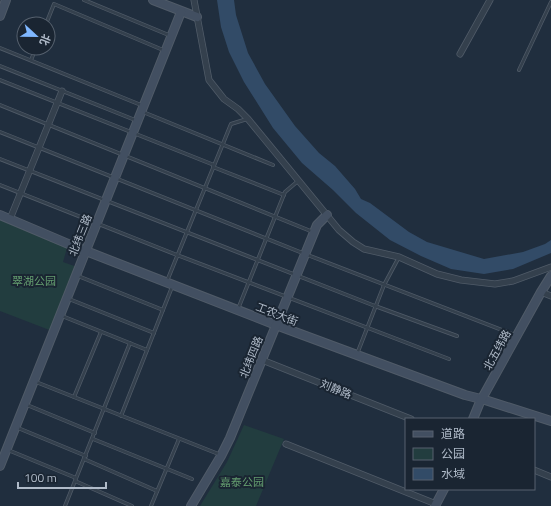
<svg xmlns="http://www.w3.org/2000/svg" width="551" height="506" font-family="'Titillium Web','Noto Sans SC',sans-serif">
<rect width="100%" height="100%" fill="#202e3e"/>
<g fill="#223d3f">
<path d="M0,220L67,248L63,262L77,267L52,331L0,311Z"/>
<path d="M244,425L284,439L256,506H200L227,462Z"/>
</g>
<path fill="#324b67" d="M217,0H234L236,15L248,53L265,84L295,126L319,153L335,166L355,189L361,199L370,203L409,232L427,242L484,259L523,252L545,244L551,240V253L513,269L484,274L451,269L421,256L390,240L356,213L333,190L302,163L273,128L244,82L229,52L221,27Z"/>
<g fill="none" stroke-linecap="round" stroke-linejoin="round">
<defs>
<g id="lane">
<path d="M84,0L171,36"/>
<path d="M46,24L54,4L163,50"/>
<path d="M0,48L141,105"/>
<path d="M31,60L36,48"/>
<path d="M0,66L135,120"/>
<path d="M519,70L551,2"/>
<path d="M0,80L214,165"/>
<path d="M0,105L313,232"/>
<path d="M143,112L273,165"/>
<path d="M0,132L305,254L515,335"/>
<path d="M0,159L375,306L457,336"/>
<path d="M213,167L284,195"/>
<path d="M0,185L177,255L449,359"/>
<path d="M78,276L163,310"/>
<path d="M167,281L231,124L247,119"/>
<path d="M69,299L154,333"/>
<path d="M238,309L285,192L298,181"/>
<path d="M62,316L147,350"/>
<path d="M357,354L384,285L399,257"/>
<path d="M36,382L221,455"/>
<path d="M74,397L101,332"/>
<path d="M27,405L95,433"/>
<path d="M121,416L172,287"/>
<path d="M18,428L86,456"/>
<path d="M93,439L192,479"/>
<path d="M8,450L76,478"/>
<path d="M84,459L157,491"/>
<path d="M75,481L132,506"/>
<path d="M65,506L130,343"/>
<path d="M151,506L179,439"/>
</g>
<g id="street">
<path d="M194,0L209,80L224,99L238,109L248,119L339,230L353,242L364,249L399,257L437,274L461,280L495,284L513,281L551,267"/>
<path d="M460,54L490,0"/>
<path d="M10,219L62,91"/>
<path d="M541,292L551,296"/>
<path d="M262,360L411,419"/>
<path d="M286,444L436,504"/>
<path d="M534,470L551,477"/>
</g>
<g id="secondary">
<path d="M153,0L197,17"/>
<path d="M0,16L6,0"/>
<path d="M0,215L73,246L276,325L465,395L485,400L551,421"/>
<path d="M473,419L480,402L541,292L551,276"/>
<path d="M0,466L181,12"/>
<path d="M191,506L221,456L230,438L317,225L327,215"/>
<path d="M435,506L444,489"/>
</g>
</defs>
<use href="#lane" stroke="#505b68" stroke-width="4"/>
<use href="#street" stroke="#505b68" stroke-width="7"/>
<use href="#secondary" stroke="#505b68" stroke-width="10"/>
<use href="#lane" stroke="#34404d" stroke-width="2.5"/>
<use href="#street" stroke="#34404d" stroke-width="5.5"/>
<use href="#secondary" stroke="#424f61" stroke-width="8"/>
</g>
<g text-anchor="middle" stroke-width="4" stroke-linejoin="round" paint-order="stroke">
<g font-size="11" fill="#b0bbc9" stroke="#1a2532">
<text transform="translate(80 235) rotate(-68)" y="4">北纬三路</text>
<text transform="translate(277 314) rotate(21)" y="4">工农大街</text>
<text transform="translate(497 350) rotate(-61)" y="4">北五纬路</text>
<text transform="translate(251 357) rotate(-68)" y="4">北纬四路</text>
<text transform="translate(336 389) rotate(22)" y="4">刘静路</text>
</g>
<g font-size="11" fill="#649d6f" stroke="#1a2532">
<text x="34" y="285">翠湖公园</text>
<text x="242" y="486">嘉泰公园</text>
</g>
</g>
<rect x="405" y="418" width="130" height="72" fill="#1a2532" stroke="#56616e"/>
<rect x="413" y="431" width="20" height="6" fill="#424f61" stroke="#56616e"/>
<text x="441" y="438" font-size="12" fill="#b0bbc9">道路</text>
<rect x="413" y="448" width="20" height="12" fill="#223d3f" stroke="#56616e"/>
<text x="441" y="458" font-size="12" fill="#b0bbc9">公园</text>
<rect x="413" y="468" width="20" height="12" fill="#324b67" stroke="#56616e"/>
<text x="441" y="478" font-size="12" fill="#b0bbc9">水域</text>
<g transform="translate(36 36) rotate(112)"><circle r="19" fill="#1a2532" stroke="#56616e"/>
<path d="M0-3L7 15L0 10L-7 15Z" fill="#7fb7ff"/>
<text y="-6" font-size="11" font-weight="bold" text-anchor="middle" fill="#b0bbc9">北</text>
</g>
<path d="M18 482v6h88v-6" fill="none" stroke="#b0bbc9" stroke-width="2"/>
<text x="24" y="482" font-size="12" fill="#b0bbc9" stroke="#1a2532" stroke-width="3" paint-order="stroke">100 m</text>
</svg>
